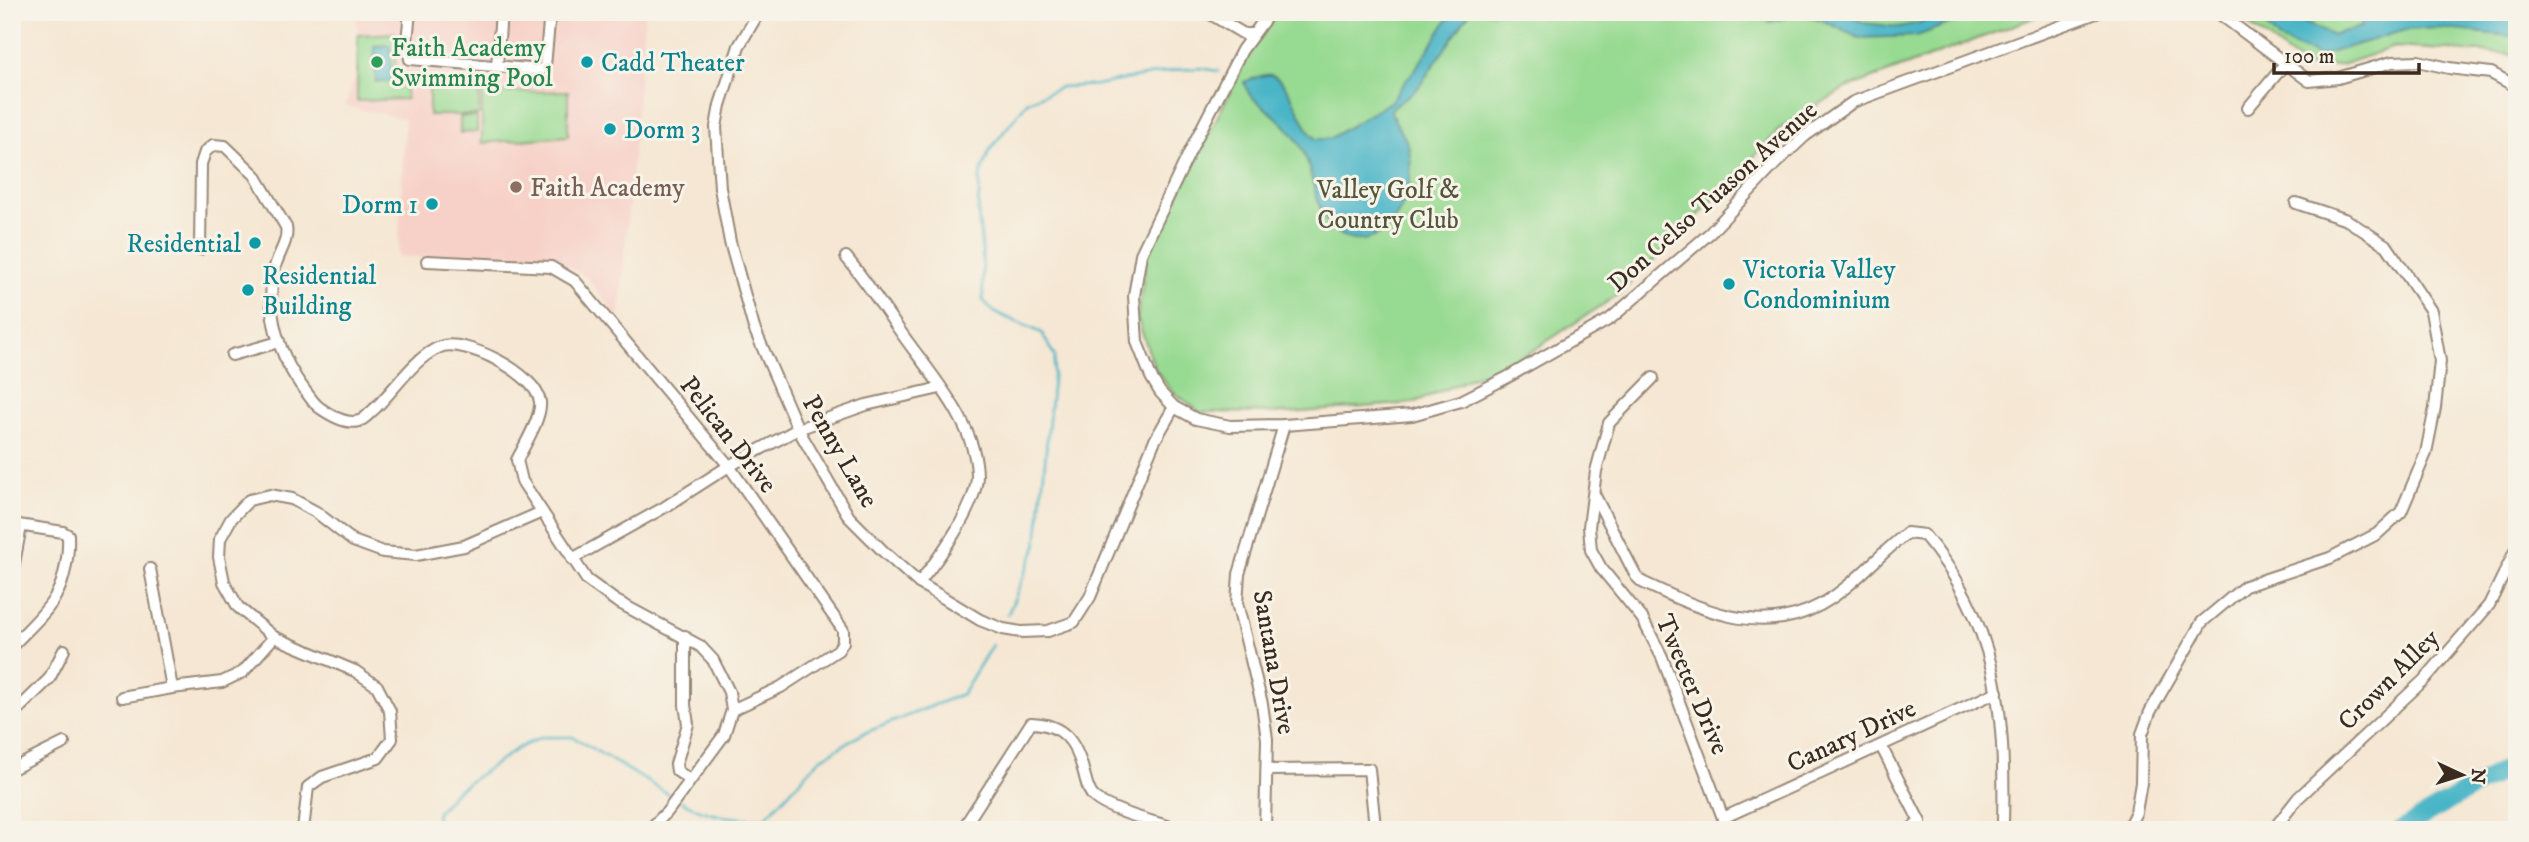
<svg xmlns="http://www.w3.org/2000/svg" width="2529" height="842" font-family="'IM FELL DW Pica',serif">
<rect width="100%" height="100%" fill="#f7f3e8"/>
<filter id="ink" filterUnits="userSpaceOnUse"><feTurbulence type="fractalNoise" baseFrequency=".0143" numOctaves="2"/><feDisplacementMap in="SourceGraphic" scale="14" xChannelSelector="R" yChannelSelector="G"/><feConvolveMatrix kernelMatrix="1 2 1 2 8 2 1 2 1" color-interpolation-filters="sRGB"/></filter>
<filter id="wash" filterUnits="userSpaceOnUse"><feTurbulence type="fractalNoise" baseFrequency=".00686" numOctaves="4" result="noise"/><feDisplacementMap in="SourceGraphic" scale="28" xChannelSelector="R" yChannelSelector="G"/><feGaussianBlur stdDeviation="1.57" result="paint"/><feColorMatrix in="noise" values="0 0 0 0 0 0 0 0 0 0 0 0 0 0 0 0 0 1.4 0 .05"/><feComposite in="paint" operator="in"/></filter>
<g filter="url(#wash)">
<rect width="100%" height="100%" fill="#f5e7d3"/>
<path fill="#f7d1c8" d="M356,12H645L619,320L588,278L567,266L398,256L405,119L345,106L357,73L359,51Z"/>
<g fill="#97da91" stroke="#698258" stroke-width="2">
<path d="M1281,12H2049L1844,89L1781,128L1680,235L1619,294L1529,353L1413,403L1290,413L1200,412L1172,391L1155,369L1137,318L1147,257L1247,58L1271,21Z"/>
<path d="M2232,12H2517V54L2394,47L2341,65L2306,67Z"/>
<path d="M395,33L396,81H405L406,99L357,101L358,35Z"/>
<rect x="429" y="85" width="50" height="30"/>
<path d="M568,91V136L482,143V93Z"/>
<path d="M460,117H477V132L460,133Z"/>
</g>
<g fill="#4ab5c7" stroke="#427072" stroke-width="2">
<path d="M1452,12H1470L1418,88L1393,107L1391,112C1396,127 1409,138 1410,155C1414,186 1400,230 1367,239C1356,242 1345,239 1337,232C1310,209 1316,168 1297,140C1291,132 1283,123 1275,116C1262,104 1249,100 1244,82C1252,80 1264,73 1271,75C1289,80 1300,119 1311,134L1316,139H1329L1390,102L1421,61Z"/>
<path d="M1755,12H1842L1864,23L1899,27L1919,23L1941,12H1979L1917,36L1859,38L1822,20L1801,14L1770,22Z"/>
<path d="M2253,12H2282L2331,35L2361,27L2365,12H2517V37L2439,28L2405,30L2319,56L2279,40Z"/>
<path d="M390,45L392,81L376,82L374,46Z"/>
</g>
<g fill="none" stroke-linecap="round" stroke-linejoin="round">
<g stroke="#4ab5c7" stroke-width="2.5">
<path d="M1008,614L1037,545L1055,357L1042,333L994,312L983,300L982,250L978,212L980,177L989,151L1027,102L1061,87L1096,85L1177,70L1200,68L1218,71"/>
<path d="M681,801C708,817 735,819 765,818L820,759L862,734L962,694L992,645"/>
<path d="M436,830L437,812L456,791L518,748L542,737H573L675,798"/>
</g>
<path stroke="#4ab5c7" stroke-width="18" d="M2400,830L2517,762"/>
</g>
</g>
<g filter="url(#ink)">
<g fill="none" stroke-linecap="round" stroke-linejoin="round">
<defs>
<g id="minor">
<path d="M410,12L407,41L410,59L541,70L545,66L550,12"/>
<path d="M759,12L739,46L720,105L716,127L720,188L730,242L754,328L798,429L849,517L885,553L919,583L980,620L1003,629L1021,632L1048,631L1074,622L1090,597L1154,442L1174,407"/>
<path d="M910,12H926"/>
<path d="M1207,12L1244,34H1253"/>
<path d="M1270,12L1242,50L1193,145L1141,254L1134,296L1137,342L1151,377L1160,392L1174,407L1196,419L1230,426L1284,425L1412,415L1461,401L1506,378L1610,319L1710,233L1776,163L1805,136L1853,102L2099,12"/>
<path d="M2217,12L2309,81L2338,78L2392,62L2418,61L2449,68L2491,73L2517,87"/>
<path d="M497,66L501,12"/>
<path d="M2248,108L2285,64"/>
<path d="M200,249L201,164L205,152L213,145L225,146L255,175L286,227C289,241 278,254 275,267C264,310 279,358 306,392C310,397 314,404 320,408C330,415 346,425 359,421C363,420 368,415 371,412C393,393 413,358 440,347C464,337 537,374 540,402C542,417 524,446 517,460L522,481L587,580L616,601L700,646L713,660L729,692L732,710L724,735L667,812L649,830"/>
<path d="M846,257C866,281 882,306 900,331C929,373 976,422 977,475C977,507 938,559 919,583"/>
<path d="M427,261L551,267L575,281L729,466L843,630V642L838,650L781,687L732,710"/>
<path d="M232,355L279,342"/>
<path d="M1653,378L1609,423L1596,471L1589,527L1591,550L1601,568L1642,618L1662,657L1723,818L1725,830"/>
<path d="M1594,494L1636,576L1642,582C1699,609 1760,638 1820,605C1853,587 1878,555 1907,533L1924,535C1997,620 2006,714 2003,822L2000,830"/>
<path d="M12,524L63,532L68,535C69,553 65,580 56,595C48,612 25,632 12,646"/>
<path d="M572,559L665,507L729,466L798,429L866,405L940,388"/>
<path d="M150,569L172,688"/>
<path d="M12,574L21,526"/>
<path d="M685,636V705L688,724L676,764L677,771L690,780"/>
<path d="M122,697L172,688L222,682L243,672L274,637"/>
<path d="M12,715L49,679L64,650"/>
<path d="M1881,746L1920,822L1909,830"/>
<path d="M12,769L64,743"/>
<path d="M1268,770L1369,769L1375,827"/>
<path d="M1723,818L1997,692"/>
<path d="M303,830L308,787L322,777L378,758L392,739L390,711L377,686L355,671L274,637L238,607L224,582L219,557L220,539L231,519L249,500L270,495L292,499L316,512L353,541L383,552L416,555L464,546L542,512"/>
<path d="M962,830L1031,723C1064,724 1076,742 1084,773C1086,780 1088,792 1094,797C1109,811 1159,823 1180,830"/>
<path d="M1265,830L1267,739L1262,704L1237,603L1239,574L1284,425"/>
<path d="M2127,830L2136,812L2141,783L2142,734L2150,712L2202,622L2245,586L2330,558L2377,534L2401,512L2426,453L2435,408L2440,361L2431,311L2387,246L2347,220L2296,203"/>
<path d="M2273,830L2298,798L2424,680L2489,605L2517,547"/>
<path d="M2512,830L2517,826"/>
</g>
</defs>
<use href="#minor" stroke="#988878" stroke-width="14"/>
<use href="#minor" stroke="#fff" stroke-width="10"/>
</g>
</g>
<circle fill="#2e9e5b" stroke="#f7f3e8" stroke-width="2.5" cx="377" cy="62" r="7"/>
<g fill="#0f9aa8" stroke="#f7f3e8" stroke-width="2.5">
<circle cx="587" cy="62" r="7"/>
<circle cx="610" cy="129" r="7"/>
<circle cx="432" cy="204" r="7"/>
<circle cx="255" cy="243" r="7"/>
<circle cx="1729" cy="284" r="7"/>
<circle cx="248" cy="290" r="7"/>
</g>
<circle fill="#8d6e63" stroke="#f7f3e8" stroke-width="2.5" cx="516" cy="187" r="7"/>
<g text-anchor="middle" stroke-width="6" stroke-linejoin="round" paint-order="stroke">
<g font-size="26" fill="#27864d" stroke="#f7f3e8" text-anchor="start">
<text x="391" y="56">Faith Academy<tspan x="391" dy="30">Swimming Pool</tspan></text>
</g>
<g font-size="26" fill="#0d838f" stroke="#f7f3e8" text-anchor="start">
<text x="601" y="71">Cadd Theater</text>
<text x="624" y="138">Dorm 3</text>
<text x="418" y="213" text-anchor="end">Dorm 1</text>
<text x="241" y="252" text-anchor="end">Residential</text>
<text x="1743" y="278">Victoria Valley<tspan x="1743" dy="30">Condominium</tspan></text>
<text x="262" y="284">Residential<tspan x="262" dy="30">Building</tspan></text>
</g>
<g font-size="26" fill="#785e54" stroke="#f7f3e8" text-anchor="start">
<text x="530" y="196">Faith Academy</text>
</g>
<g font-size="26" fill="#52563b" stroke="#f7f3e8">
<text x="1388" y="198">Valley Golf &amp;<tspan x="1388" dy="30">Country Club</tspan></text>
</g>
<g font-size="26" fill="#3b2a1e" stroke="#f7f3e8">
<text transform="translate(1712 196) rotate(-42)" y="9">Don Celso Tuason Avenue</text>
<text transform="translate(729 434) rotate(52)" y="9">Pelican Drive</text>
<text transform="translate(841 451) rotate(60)" y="9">Penny Lane</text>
<text transform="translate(1275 662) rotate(80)" y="9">Santana Drive</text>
<text transform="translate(2388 679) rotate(-45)" y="9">Crown Alley</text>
<text transform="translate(1693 684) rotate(67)" y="9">Tweeter Drive</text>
<text transform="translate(1851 735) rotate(-25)" y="9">Canary Drive</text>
</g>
</g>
<rect width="2529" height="842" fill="none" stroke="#f7f3e8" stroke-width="42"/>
<g transform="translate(2462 775) rotate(94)" stroke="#f7f3e8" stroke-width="5" paint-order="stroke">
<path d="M0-5L12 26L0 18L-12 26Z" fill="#3b2a1e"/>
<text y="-10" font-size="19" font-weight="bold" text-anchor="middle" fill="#3b2a1e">N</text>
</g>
<path d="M2274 63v10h145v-10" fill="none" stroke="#3b2a1e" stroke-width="3.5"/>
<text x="2284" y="63" font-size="21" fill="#3b2a1e" stroke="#f7f3e8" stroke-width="5" paint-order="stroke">100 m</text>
</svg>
